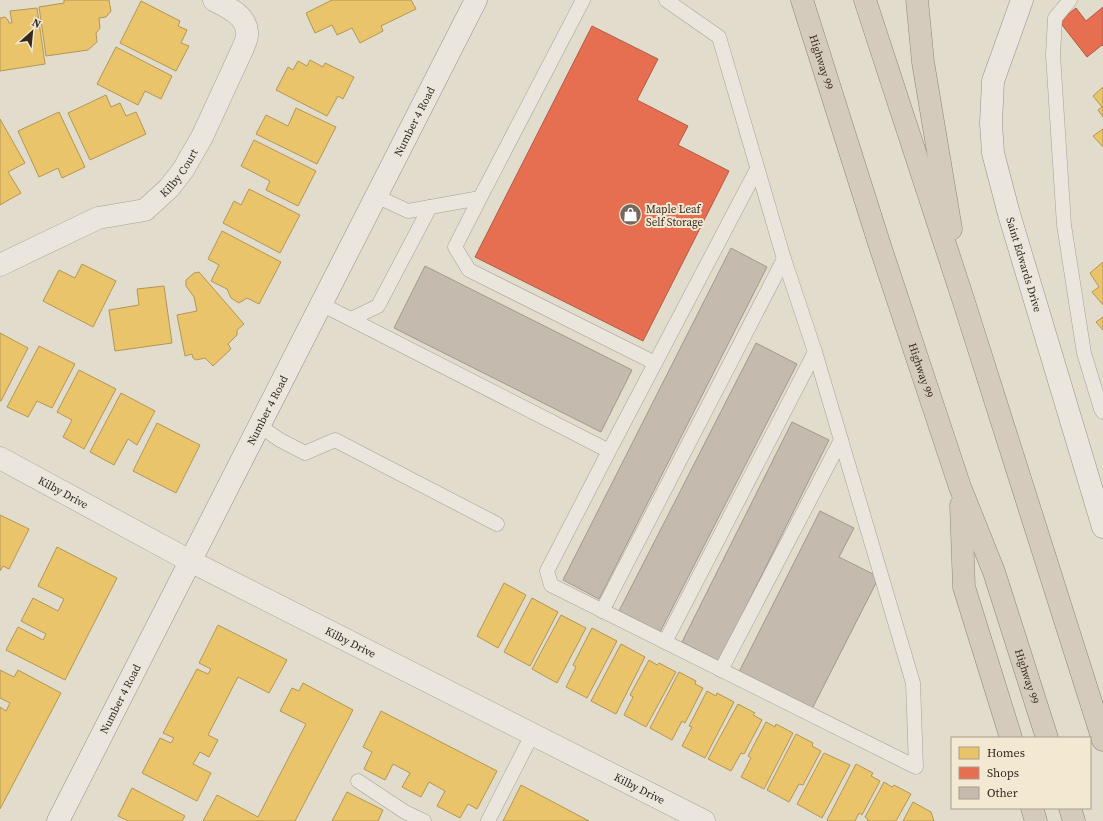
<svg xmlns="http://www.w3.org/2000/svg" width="1103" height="821" font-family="'Source Serif 4',serif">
<rect width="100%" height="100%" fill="#e2dccd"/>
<g fill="#e9c46a" stroke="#b39654">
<path d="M64,0H109L111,11L106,17L99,18L100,28L96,33L97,42L88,50L46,56L39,7L64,3Z"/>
<path d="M332,0H411L416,9L381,26L383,31L360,43L352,28L337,35L332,25L315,33L306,13Z"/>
<path d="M141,1L180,21L178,26L187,30L181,43L189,46L176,71L120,43Z"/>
<path d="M37,8L45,64L0,71V18L5,17L8,20L9,23H12L10,11Z"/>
<path d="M116,47L172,76L161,99L145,91L138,105L97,84Z"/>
<path d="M310,60L323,67L325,63L354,77L343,99L338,96L327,116L276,90L288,67L293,70L298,61L307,66Z"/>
<path d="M1103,87V117L1098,110L1102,107L1093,96Z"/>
<path d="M106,95L111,107L120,103L126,116L136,112L146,134L90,160L68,113Z"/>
<path d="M296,108L336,127L317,164L256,134L266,115L288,126Z"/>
<path d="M59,112L85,167L62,178L58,168L39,177L18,131Z"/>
<path d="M0,119L25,163L8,172L21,193L0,205Z"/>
<path d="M1103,129V147L1093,136Z"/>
<path d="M254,140L316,171L298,206L266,190L270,181L241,166Z"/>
<path d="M249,189L300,215L280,253L223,223L234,201L241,205Z"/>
<path d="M222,231L281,262L259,304L247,298L239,303L231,298L227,289L211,281L219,265L208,259Z"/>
<path d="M1103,262V305L1092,292L1099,287L1090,273Z"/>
<path d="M82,264L116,281L93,327L43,301L59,270L75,278Z"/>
<path d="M199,272L244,324L237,330V335L228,344L231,349L213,366L205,358L196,360L193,358L192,354L185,356L177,315L197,311L194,297L186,286V280L194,273Z"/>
<path d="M164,286L172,343L115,351L109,310L139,305L137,289Z"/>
<path d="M1103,317V330L1096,322Z"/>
<path d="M0,333L28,348L1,401H0Z"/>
<path d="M39,346L75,364L52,408L37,401L28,417L7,407Z"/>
<path d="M79,370L116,389L84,449L63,437L72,420L57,412Z"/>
<path d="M121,393L155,411L137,445L128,439L114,465L90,452Z"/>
<path d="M157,423L200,445L176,493L133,471Z"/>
<path d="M0,515L29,529L9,569L3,566L0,571Z"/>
<path d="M57,547L117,578L65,680L6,650L18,627L43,640L46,634L21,621L33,598L58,611L64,599L38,586Z"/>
<path d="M504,583L526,595L498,648L477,636Z"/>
<path d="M532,598L558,612L530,666L504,652Z"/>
<path d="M561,615L586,628L557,683L532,669Z"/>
<path d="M218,625L287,660L269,693L238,677L208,735L218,740L209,757L200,752L193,764L211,773L197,801L142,773L160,738L171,743L174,738L163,733L197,669L208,674L211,669L199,663Z"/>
<path d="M592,628L617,641L587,698L566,687L576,667L573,665Z"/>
<path d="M621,644L645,657L616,714L591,701Z"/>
<path d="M649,660L657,665L659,663L676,672L646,727L624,715L633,697L630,695Z"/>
<path d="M0,670L14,677L18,670L61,693L0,809V707L6,711L10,703L0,698Z"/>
<path d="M679,672L696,681L695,684L703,688L685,723L682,721L672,740L650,728Z"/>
<path d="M303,683L353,710L295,821H203L217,795L258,817L306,724L280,711L292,688L299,691Z"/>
<path d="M707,691L716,696L717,693L734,702L705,758L682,746L692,727L689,726Z"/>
<path d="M738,704L755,713L753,715L762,720L744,754L741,753L731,771L708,759Z"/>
<path d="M381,711L497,771L477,809L468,804L460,818L437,806L445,791L429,782L421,797L402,787L410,773L393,764L385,780L364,769L372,752L363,747Z"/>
<path d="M766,722L775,727L776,724L793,733L764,789L741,777L751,758L748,756Z"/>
<path d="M796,734L813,743L812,746L821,751L803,785L799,784L789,802L767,790Z"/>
<path d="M824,753L850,765L822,818L797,804Z"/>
<path d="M856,764L873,773L871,776L880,781L862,815L859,813L855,821H828L827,820Z"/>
<path d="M884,782L892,787L894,785L911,794L896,821H867L868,819L865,817Z"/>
<path d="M521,785L589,821H503Z"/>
<path d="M132,788L185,816L182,821H128L118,816Z"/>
<path d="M347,792L383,810L378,821H332Z"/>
<path d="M913,802L931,812L934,821H903Z"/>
</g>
<g fill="#e76f51" stroke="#b25a42">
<path d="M1103,7V46L1102,45L1087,57L1059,21L1076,8L1086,21Z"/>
<path d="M592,26L658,59L637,100L688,126L678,145L729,171L643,341L475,257Z"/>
</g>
<g fill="#c5baae" stroke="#a2988c">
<path d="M731,248L767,267L599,599L563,580Z"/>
<path d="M425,266L632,370L601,432L394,328Z"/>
<path d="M756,343L797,364L660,632L619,611Z"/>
<path d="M792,422L829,440L719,661L682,642Z"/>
<path d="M820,511L854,528L839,557L879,577L812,709L739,672Z"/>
</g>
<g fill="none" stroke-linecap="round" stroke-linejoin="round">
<defs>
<g id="lane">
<path d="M1070,0L1055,18L1053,55L1064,225L1084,353L1101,409L1103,412"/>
<path d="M376,196L408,211L480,198L583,0"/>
<path d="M480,198L455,247L469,270L655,363"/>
<path d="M321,304L609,451L547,571L551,585L916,767L913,683L815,352L784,259L719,37L666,0"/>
<path d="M351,319L378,306L430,207"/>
<path d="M258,425L280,440L305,453L335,440L497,524"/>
<path d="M609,451L757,169"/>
<path d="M602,611L784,259"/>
<path d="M665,642L815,352"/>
<path d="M721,670L841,440"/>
<path d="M358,781L405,812L424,821"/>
<path d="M488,821L533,733"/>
</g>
<g id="street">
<path id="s1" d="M0,265L98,218L145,210L169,188L183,170L202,137L243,48C245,43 248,37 247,32C246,15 227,7 214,0"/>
<path id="s2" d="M0,458L190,561L704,821"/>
</g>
<g id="secondary">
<path id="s3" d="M1022,0L993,81L991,123L993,153L1009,214L1103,527"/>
<path id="s4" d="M58,821L476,0"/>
</g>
<g id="highway">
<path id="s5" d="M802,0L880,246L960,487L994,572L1047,738"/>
<path d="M865,0L963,299L1103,740"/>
<path d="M917,0L923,62L951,229"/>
<path d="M961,505L964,587L1011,738"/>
<path d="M1032,808L1036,821"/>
<path d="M1070,808L1074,821"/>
</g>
</defs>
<use href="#lane" stroke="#a7a196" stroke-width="15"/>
<use href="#street" stroke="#a7a196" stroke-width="23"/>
<use href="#secondary" stroke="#979086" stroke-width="23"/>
<use href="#highway" stroke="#8d867d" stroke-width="23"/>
<use href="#lane" stroke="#eae6dd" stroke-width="14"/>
<use href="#street" stroke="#eae6dd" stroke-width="22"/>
<use href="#secondary" stroke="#eae6dd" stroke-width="22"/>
<use href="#highway" stroke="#d4cbbd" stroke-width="22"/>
</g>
<defs>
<symbol id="shop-disc" viewBox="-11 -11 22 22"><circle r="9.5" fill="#72685c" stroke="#f3e9d3"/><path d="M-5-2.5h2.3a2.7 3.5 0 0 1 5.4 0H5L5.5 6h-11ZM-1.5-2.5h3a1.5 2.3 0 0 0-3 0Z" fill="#fff"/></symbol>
</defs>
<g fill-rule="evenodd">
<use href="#shop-disc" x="618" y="202" width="25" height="25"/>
</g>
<g text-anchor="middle" stroke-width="4" stroke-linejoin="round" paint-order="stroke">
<g font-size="11" fill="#35291f" stroke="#f3e9d3">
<text dy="4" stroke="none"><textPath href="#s5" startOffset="65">Highway 99</textPath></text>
<text dy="4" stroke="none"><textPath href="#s4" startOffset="785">Number 4 Road</textPath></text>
<text dy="4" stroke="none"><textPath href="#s1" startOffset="207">Kilby Court</textPath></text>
<text dy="4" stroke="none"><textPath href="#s3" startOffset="274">Saint Edwards Drive</textPath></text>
<text dy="4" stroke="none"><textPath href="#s5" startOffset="389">Highway 99</textPath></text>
<text dy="4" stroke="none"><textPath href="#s4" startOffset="461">Number 4 Road</textPath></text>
<text dy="4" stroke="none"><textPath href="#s2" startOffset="72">Kilby Drive</textPath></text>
<text dy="4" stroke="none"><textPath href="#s2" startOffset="396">Kilby Drive</textPath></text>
<text dy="4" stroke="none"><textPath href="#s5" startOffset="713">Highway 99</textPath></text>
<text dy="4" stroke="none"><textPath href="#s4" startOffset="137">Number 4 Road</textPath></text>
<text dy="4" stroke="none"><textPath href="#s2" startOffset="720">Kilby Drive</textPath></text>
</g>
<g font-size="11" fill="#35291f" stroke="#f3e9d3" text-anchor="start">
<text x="646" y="213">Maple Leaf<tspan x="646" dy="13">Self Storage</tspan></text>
</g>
</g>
<rect x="951" y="737" width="140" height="72" fill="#f3e9d3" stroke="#a79c8b"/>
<rect x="959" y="747" width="20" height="12" fill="#e9c46a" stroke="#a79c8b"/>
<text x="987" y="757" font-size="12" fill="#35291f">Homes</text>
<rect x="959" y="767" width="20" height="12" fill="#e76f51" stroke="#a79c8b"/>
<text x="987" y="777" font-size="12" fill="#35291f">Shops</text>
<rect x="959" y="787" width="20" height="12" fill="#c5baae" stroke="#a79c8b"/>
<text x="987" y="797" font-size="12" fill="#35291f">Other</text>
<g transform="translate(32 32) rotate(27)" stroke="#f3e9d3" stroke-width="3" paint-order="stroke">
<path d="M0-3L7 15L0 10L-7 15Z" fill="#35291f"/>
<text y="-6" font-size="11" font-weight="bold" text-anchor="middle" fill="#35291f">N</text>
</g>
</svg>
